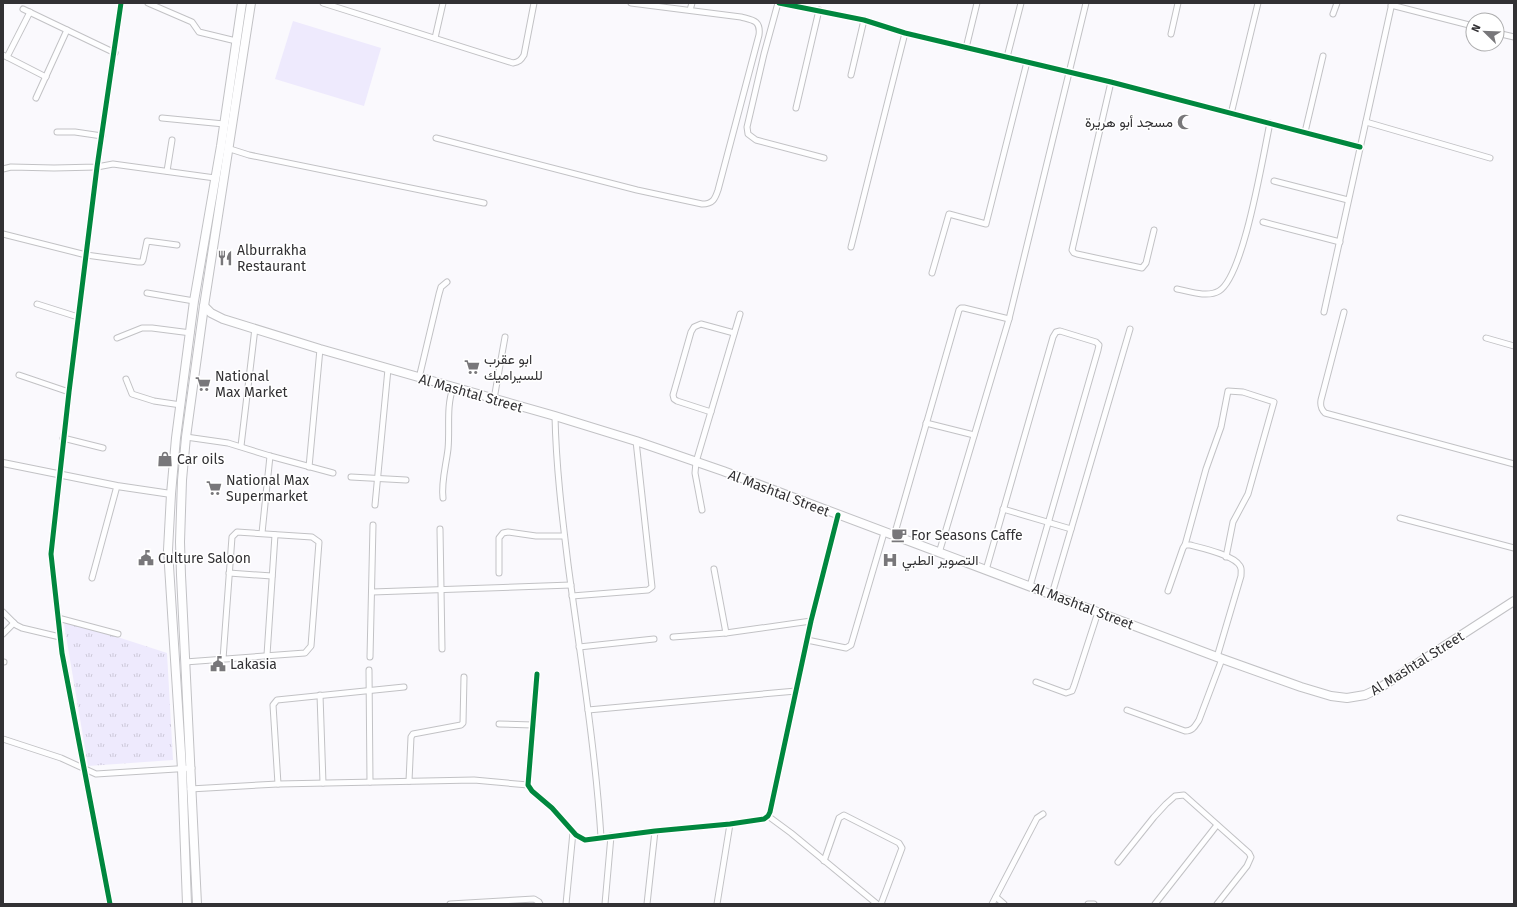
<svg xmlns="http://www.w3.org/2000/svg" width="1517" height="907" font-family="'Fira Sans',Vazirmatn,sans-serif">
<defs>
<pattern id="grass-tufts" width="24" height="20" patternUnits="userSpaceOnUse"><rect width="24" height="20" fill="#eeeafd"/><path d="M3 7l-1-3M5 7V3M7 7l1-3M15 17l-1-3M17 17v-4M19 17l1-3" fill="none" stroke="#cdc9d9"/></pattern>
</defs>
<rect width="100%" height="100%" fill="#faf9fd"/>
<path fill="url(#grass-tufts)" d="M68,621L167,653L173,760L88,766L64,624Z"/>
<path fill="#eeeafd" d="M293,21L381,48L364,106L275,79Z"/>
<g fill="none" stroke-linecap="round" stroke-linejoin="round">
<defs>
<g id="minor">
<path d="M148,3L192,22L199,32L236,41"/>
<path d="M323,3L513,63C519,62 521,60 524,55L534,3"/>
<path d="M778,3L764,54L747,127L748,134L756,140L824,158"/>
<path d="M779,3L864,20L905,33L1111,82L1360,147"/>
<path d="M1391,5L1473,26"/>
<path d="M23,9L115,53"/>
<path d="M690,10L692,3"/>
<path d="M1333,14L1337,3"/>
<path d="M1497,33L1514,37"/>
<path d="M1171,34L1178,3"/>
<path d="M435,38L443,3"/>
<path d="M966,48L977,3"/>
<path d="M3,55L46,77"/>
<path d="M7,57L30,12"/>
<path d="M1007,57L1021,3"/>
<path d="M851,75L864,20"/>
<path d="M1111,82L1072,250L1074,253L1077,254L1142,268L1146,263L1154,230"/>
<path d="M36,98L67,30"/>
<path d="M796,108L819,10"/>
<path d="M1231,114L1258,3"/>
<path d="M162,118L224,124"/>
<path d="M1366,122L1490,158"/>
<path d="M57,132H75L102,136"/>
<path d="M1305,132L1323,56"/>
<path d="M436,138L637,190L702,204C713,204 715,199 718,190L759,35C761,20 752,20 741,17L631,3"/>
<path d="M227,148L249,155L484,203"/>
<path d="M3,169L11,167L54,168L97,167L113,164L215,178"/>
<path d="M167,171L172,140"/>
<path d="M1274,181L1348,200"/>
<path d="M1263,222L1340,242"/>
<path d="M3,234L86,255L138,262H142L143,260L147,241L177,245"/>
<path d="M851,247L905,33"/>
<path d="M932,273L949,214L986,224L1027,62"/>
<path d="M1177,289C1188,291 1207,298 1219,291C1244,276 1263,155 1270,123"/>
<path d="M147,293L194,301"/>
<path d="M37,304L78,317"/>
<path d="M1324,312L1392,3"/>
<path d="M1344,312L1321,400C1320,406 1321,409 1325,413L1514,464"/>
<path d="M117,338L142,328H152L191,333"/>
<path d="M1486,338L1514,346"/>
<path d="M19,375L69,392"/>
<path d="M419,378L439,294L441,287L447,282"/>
<path d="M126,379L132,394L154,401L181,405"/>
<path d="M494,399L505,337"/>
<path d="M711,412L677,401L674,399L673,395L691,332L694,327L701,324L734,333"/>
<path d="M555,416C556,466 562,515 568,564C580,655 595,745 601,837"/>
<path d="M926,423L974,435"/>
<path d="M186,437L228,443L270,456L333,473"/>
<path d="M63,438L103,448"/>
<path d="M241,446L255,328"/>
<path d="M309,467L320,349"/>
<path d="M351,477L406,480"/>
<path d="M443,498C441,482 446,466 448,449C450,429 446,407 453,388"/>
<path d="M375,505L388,369"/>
<path d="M1003,509L1071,529"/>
<path d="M702,510L695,473L696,462L740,314"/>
<path d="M1400,518L1514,548"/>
<path d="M440,529L442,649"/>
<path d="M262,533L270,456"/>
<path d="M894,536L959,310L961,308H964L1009,319"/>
<path d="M1185,545L1206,469L1221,427L1228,391L1243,392L1274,402L1248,494L1233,522L1226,557"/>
<path d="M939,553L1009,319L1086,3"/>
<path d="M714,569L726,633"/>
<path d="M986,570L1053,337L1056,332L1060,331L1096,342L1099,345L1098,350L1030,586"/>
<path d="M229,573L272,576"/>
<path d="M499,573V538L503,533L508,532L536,536H564"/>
<path d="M92,578L117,486"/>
<path d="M1168,591L1183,548L1185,545H1190C1202,548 1234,555 1240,566C1242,569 1241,572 1241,576L1217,657"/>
<path d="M372,592L571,585"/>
<path d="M1052,594L1130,329"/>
<path d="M572,596L648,590L652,587L636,441"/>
<path d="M3,612L16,625L22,628L60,637"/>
<path d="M58,618L118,634"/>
<path d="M3,634L14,623"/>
<path d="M673,637L726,633L811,621"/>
<path d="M807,640L846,648L851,645L884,533"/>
<path d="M579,647L654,639"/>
<path d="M267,655L275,535"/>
<path d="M370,657L373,525"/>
<path d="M3,662H4"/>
<path d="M185,662L305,653L311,646L319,542L312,537L237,532L232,537L223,659"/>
<path d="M369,670L370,782"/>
<path d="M537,674L528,785L532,791L552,808L576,835L585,840L655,831L730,824L764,819L768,816L770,812L811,621L838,515"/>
<path d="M1036,682L1066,693L1072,691L1074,686L1098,612"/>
<path d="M320,695L323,783"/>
<path d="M588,710L796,691"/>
<path d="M1127,710L1185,731C1193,731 1195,726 1199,720L1222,659"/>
<path d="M499,724L533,725"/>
<path d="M3,739L61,758L96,774L192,768"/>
<path d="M409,781L411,737L413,734L461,725L463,723L464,677"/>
<path d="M278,784L273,705L277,700L404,687"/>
<path d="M190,789L278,784L474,780L528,785"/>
<path d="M768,816L791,833L877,904"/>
<path d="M824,861L839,818L844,815L899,843L902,848L881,904"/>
<path d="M1118,862L1154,817L1166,804L1175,796L1184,795L1249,853L1251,857L1247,866L1217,904"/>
<path d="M996,897L1004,904"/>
<path d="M110,904L62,653L51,554L69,392L97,167L121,3"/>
<path d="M450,904L534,899L539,902L540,904"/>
<path d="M566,904L573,832"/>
<path d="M605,904L611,836"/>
<path d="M647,904L655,831"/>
<path d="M717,904L730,824"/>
<path d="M992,904L1037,818L1043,814"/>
<path d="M1088,904H1094"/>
<path d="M1155,904L1217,825"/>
</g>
<path id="tertiary" d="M3,463L117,486L171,494"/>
<path id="primary" d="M204,306L211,313L223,319L320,349L555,416L636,441L723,471L1217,657L1301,687L1331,696L1347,698L1365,695L1378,689L1514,601"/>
<g id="trunk">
<path d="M187,904L182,769L168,550L171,494L176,438L194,301L221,146L242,3"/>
<path d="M197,904L181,575L180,542L182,480L186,437L204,306L251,3"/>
</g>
</defs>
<use href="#minor" stroke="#c2c2c5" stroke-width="7"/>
<use href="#tertiary" stroke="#c2c2c5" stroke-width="8"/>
<use href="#primary" stroke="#c2c2c5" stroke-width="10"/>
<use href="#trunk" stroke="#c2c2c5" stroke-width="10"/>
<use href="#minor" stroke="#fefeff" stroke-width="5"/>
<use href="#tertiary" stroke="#fefeff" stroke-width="6"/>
<use href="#primary" stroke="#fefeff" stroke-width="8"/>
<use href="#trunk" stroke="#fefeff" stroke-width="8"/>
<defs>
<g id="cycleway">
<path d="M779,3L864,20L905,33L1111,82L1360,147"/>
<path d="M537,674L528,785L532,791L552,808L576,835L585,840L655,831L730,824L764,819L768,816L770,812L811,621L838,515"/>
<path d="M110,904L62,653L51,554L69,392L97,167L121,3"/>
</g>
</defs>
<use href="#cycleway" stroke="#fff" stroke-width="8"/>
<use href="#cycleway" stroke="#00873e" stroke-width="5"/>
</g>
<defs>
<symbol id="mosque-bare" viewBox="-9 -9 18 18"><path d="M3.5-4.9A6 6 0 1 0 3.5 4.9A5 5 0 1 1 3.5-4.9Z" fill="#78777a" stroke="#fff" stroke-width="2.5" paint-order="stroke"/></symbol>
<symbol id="restaurant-bare" viewBox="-9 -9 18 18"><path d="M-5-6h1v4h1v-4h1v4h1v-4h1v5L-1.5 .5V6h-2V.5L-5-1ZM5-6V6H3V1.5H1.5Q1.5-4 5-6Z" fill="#78777a" stroke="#fff" stroke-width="2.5" paint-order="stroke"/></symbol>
<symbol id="supermarket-bare" viewBox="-9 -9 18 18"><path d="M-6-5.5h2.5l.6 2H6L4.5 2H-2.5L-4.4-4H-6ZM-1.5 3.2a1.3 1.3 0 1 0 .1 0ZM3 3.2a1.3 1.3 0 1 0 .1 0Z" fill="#78777a" stroke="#fff" stroke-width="2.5" paint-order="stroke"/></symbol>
<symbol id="shop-bare" viewBox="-9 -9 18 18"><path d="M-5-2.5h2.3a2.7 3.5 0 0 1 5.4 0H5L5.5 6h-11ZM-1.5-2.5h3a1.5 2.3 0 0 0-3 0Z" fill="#78777a" stroke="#fff" stroke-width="2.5" paint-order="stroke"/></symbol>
<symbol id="cafe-bare" viewBox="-9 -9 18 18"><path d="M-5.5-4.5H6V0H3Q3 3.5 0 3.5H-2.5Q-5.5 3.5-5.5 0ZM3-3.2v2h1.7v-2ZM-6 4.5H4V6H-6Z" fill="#78777a" stroke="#fff" stroke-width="2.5" paint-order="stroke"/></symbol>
<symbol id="civic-bare" viewBox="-9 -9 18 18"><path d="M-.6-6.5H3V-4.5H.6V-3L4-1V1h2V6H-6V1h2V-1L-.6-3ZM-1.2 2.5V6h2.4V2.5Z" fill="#78777a" stroke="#fff" stroke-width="2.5" paint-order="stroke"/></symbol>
<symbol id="hospital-bare" viewBox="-9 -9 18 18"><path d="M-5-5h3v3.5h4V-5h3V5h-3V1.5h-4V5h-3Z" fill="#78777a" stroke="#fff" stroke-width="2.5" paint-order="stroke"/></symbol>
</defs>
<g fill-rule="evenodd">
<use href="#mosque-bare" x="1174" y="111" width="22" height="22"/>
<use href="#restaurant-bare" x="214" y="247" width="22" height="22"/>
<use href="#supermarket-bare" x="461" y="356" width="22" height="22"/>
<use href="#supermarket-bare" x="192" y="373" width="22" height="22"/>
<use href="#shop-bare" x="154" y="448" width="22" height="22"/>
<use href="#supermarket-bare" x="203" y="477" width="22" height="22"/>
<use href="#cafe-bare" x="888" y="524" width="22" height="22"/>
<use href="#civic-bare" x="135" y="547" width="22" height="22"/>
<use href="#hospital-bare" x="879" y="549" width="22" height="22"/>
<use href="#civic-bare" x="207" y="653" width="22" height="22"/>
</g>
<g text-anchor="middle" stroke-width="3" stroke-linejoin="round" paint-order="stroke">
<g font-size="14" fill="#323134" stroke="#fff" text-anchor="start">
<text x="1173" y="127" text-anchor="end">مسجد أبو هريرة</text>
<text x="237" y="255">Alburrakha<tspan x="237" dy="16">Restaurant</tspan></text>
<text x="484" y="364">ابو عقرب<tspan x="484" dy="16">للسيراميك</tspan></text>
<text x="215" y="381">National<tspan x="215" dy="16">Max Market</tspan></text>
<text x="177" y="464">Car oils</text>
<text x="226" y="485">National Max<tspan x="226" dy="16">Supermarket</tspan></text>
<text x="911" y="540">For Seasons Caffe</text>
<text x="158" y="563">Culture Saloon</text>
<text x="902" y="565">التصوير الطبي</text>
<text x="230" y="669">Lakasia</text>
</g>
<g font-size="14" fill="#323134" stroke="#fff">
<text transform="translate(471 393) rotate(16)" y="5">Al Mashtal Street</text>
<text transform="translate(779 493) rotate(21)" y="5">Al Mashtal Street</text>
<text transform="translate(1083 606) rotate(21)" y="5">Al Mashtal Street</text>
<text transform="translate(1417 663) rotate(-32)" y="5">Al Mashtal Street</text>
</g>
</g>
<rect width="1517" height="907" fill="none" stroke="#323134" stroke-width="8"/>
<g transform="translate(1485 32) rotate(293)"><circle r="19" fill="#ffffff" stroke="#adadae"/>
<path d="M0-3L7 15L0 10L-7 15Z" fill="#78777a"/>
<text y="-6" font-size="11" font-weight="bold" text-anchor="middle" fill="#323134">N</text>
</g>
</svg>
